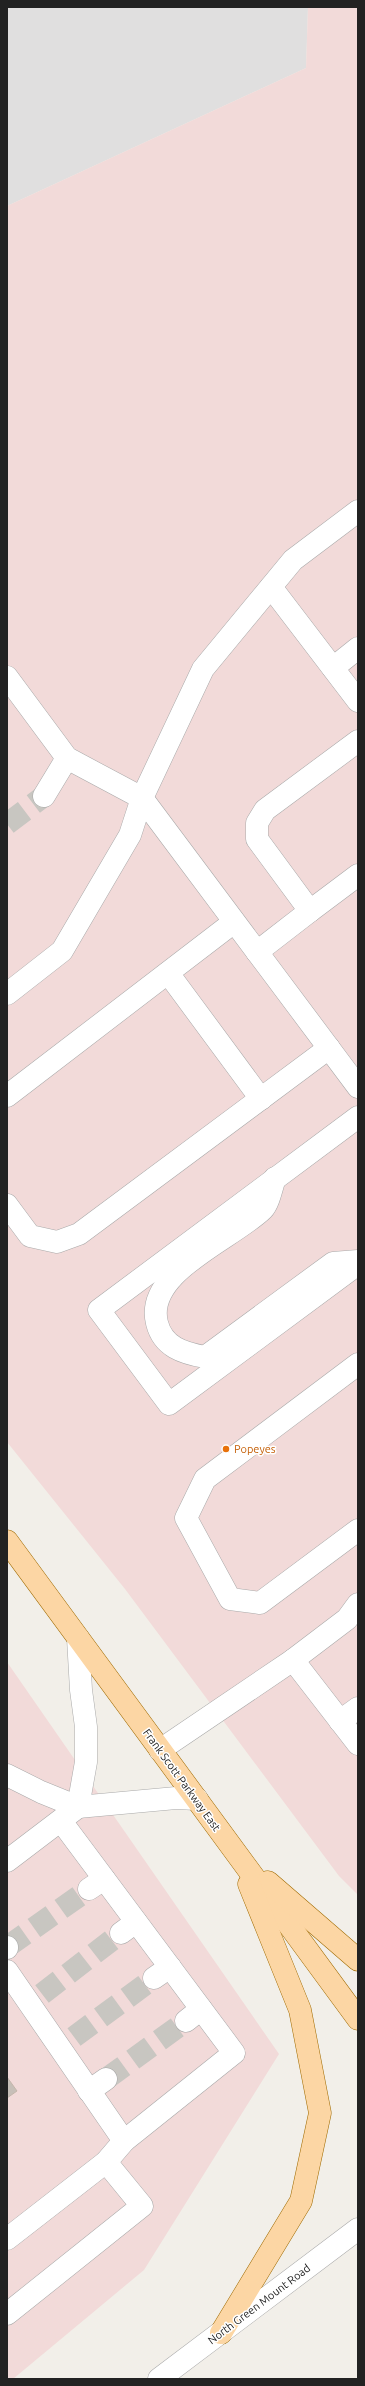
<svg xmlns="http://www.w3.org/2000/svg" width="365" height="2386" font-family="Ubuntu,sans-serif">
<rect width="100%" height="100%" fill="#f2efe9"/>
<path fill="#e0dfdf" d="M7,7H308L306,68L7,206Z"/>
<g fill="#f2dad9">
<path d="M308,7H358V1895L339,1876L125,1589L7,1442V206L306,68Z"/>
<path d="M7,1662L279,2054L144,2270L13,2379H7Z"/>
</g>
<path fill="#c7bfb8" stroke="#c4b6ab" d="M7,2077L17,2091L7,2098Z"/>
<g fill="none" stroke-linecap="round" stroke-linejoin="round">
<g stroke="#c8c6c1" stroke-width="22" stroke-dasharray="22 11" stroke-linecap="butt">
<path d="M7,824L44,796"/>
<path d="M7,1947L89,1889"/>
<path d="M42,1994L121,1933"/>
<path d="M74,2037L154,1978"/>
<path d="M106,2079L186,2021"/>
</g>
<defs>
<g id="minor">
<path d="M271,587L358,701"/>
<path d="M333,668L358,648"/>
<path d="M7,677L67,758L142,798L358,1087"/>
<path d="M44,796L67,758"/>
<path d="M310,911L358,875"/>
<path d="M257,952L310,911L257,839V823L265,810L358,741"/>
<path d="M168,973L261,1099"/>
<path d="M7,994L62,951L130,835L142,798L203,669L293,560L358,511"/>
<path d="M7,1096L234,922"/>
<path d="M358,1117L99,1310L169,1404L358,1264"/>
<path d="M275,1178C272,1186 269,1203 263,1209C233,1239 144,1272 157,1323C163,1347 183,1353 205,1357L333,1263L358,1261"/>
<path d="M7,1205L30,1236L57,1242L79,1234L329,1048"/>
<path d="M358,1364L205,1479L186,1518L230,1599L260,1603L358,1530"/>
<path d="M293,1660L358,1744"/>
<path d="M340,1721L358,1708"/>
<path d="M160,1750L293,1660L347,1619L358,1604"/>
<path d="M7,1775L41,1792L78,1807L176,1798L197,1799"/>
<path d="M61,1821L234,2053L124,2141"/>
<path d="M7,1861L78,1807L86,1762V1727L81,1690L78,1638"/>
<path d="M89,1889L104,1879"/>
<path d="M121,1933L136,1922"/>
<path d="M7,1948V1947"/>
<path d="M7,1971L124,2141L106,2162L7,2239"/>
<path d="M154,1978L170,1967"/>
<path d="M186,2021L201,2009"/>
<path d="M89,2091L106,2079"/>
<path d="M7,2314L142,2206L106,2162"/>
<path d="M159,2379L358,2229"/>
</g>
<g id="major">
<path d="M7,1541L358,2019"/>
<path d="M268,1882L358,1960"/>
<path d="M221,2333L301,2201L320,2113L300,2010L249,1884"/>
</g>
</defs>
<use href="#minor" stroke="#a9a9a9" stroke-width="23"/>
<use href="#major" stroke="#a06b00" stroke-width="23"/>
<use href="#minor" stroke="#fff" stroke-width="22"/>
<use href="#major" stroke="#fcd6a4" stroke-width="22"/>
</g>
<circle fill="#e8710a" stroke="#fff" stroke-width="1.5" cx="226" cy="1449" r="4"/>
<g text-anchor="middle" stroke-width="3" stroke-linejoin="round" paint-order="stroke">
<g font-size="11" fill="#c56008" stroke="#fff" text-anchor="start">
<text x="234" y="1453">Popeyes</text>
</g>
<g font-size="11" fill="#222" stroke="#fff">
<text transform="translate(182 1780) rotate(54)" y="4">Frank Scott Parkway East</text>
<text transform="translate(259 2304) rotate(-37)" y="4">North Green Mount Road</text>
</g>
</g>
<rect width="365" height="2386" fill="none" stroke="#222222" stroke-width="16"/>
</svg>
